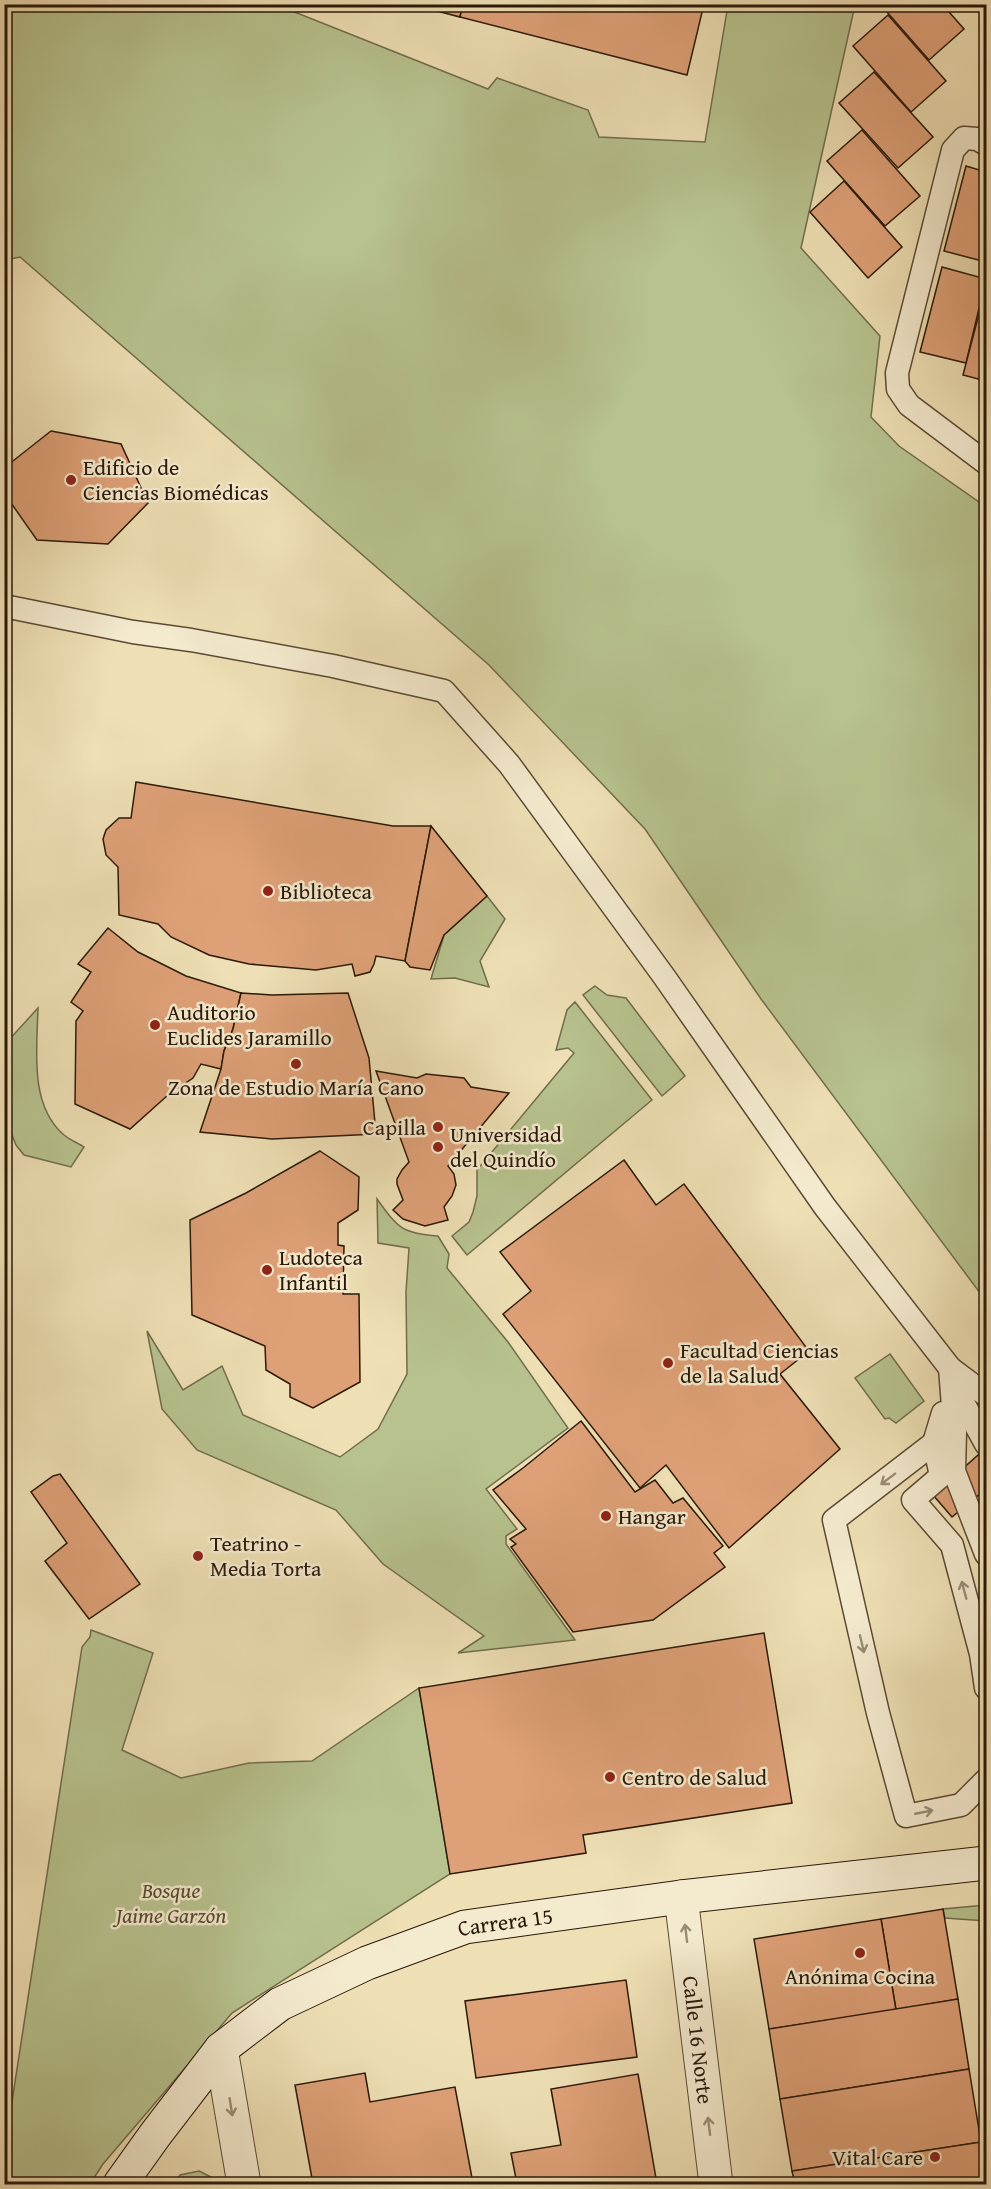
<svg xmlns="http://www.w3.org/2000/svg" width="991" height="2189" font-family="'Gentium Book Plus',serif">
<rect width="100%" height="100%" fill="#eedfb4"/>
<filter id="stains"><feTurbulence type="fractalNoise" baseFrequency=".00333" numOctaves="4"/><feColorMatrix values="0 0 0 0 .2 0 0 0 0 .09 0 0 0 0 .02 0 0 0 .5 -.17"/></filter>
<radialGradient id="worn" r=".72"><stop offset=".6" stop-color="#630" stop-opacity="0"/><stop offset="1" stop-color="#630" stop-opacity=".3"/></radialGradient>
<g fill="#b7c28e" stroke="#706d4b" stroke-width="1.5">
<path d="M5,4L277,5L488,89L497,78L588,110L599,137L705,142L728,5H855L801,248L880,336L871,417L899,446L986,507V1301L761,999L645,829L489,665L20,257L5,260Z"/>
<path d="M487,896L505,919L480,961L489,987L455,978L431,979L444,935Z"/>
<path d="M595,986L607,995L626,998L685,1076L662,1096L583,995Z"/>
<path d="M575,1002L652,1100L467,1255L452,1236L469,1222L473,1212L477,1196V1170L574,1053L568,1048L556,1050L567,1010Z"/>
<path d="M38,1008C37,1049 29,1105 64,1135C70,1140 78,1143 84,1147L71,1167L24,1155L16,1145L5,1117L4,1057L7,1042Z"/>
<path d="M377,1199C398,1228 401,1233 438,1236L449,1254L447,1268L508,1342L568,1428L486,1489L517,1529L506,1536V1544L575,1640L458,1653L484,1636L383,1564L336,1510L197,1450L162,1409L147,1331L183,1390L222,1366L243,1415L340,1457L378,1429L407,1374L406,1292L409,1248L378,1243Z"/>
<path d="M890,1354L924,1401L896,1423L889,1418L885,1419L855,1378Z"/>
<path d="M91,1630L153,1653L122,1750L181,1778L249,1763L312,1761L419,1688L450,1874L232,2013L103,2164L90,2184H5V2147L82,1647L90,1637Z"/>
<path d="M986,1905V1921L945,1918L943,1909Z"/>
<path d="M199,2171L211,2177L213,2184H175L180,2175Z"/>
</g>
<g fill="#dea077" stroke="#2a1808" stroke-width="1.5">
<path d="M410,4H463L460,17Z"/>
<path d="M463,4H704L687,75L460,17Z"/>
<path d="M880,4H942L964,29L929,60Z"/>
<path d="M888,15L946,81L911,112L853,46Z"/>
<path d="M986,62V75L981,65Z"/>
<path d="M874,72L933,137L898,168L839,103Z"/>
<path d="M862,130L920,196L885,226L827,161Z"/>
<path d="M966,166L986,172V262L944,251Z"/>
<path d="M844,181L902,247L868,278L810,212Z"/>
<path d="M942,267L986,279L966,363L920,352Z"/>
<path d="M985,291H986V381L963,375Z"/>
<path d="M51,431L121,444L148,503L108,544L37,540L4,493V468Z"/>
<path d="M136,782L393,826H431L405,961L376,956L374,964L370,972L355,976L352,964L316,970L249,964L209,955L171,937L158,924L119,915L118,867L106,855L103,839L106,830L119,818H131Z"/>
<path d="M431,826L487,896L444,935L430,970L410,967L405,961Z"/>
<path d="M108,928L138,952L186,976L241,993L233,1029L224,1051L221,1069L201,1064L193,1078L168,1095L130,1129L75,1104L76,1021L83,1011L71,1002L91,972L78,964Z"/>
<path d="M241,993L272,995L348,993L369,1058L376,1134L272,1139L200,1132L221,1069L224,1051L233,1029Z"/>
<path d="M376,1071L417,1078L426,1074L464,1078L471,1087L509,1093L448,1166L454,1174L456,1185L452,1196L444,1207L448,1220L425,1226L403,1219L393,1210L403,1200L397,1184V1179L402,1170L409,1162Z"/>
<path d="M320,1151L359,1177L358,1210L338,1223V1245L344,1246L343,1294H359L360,1382L313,1408L290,1397V1384L266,1370L265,1346L192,1315L190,1220L246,1193Z"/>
<path d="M624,1160L656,1205L684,1184L809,1351L780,1374L840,1449L729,1548L666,1465L640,1488L503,1314L531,1291L500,1252Z"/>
<path d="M581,1421L635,1492L655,1480L673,1503L683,1498L723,1546L714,1553L725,1567L653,1620L573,1632L511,1547L516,1544L510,1539L526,1529L493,1490L523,1468Z"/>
<path d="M986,1448V1489L952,1517L933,1495Z"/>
<path d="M60,1474L140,1584L89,1619L45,1561L67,1543L31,1492L53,1476Z"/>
<path d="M764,1633L792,1803L583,1835L586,1853L450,1874L419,1688Z"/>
<path d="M943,1909L958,1999L896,2010L881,1919Z"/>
<path d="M881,1919L896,2010L769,2029L754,1939Z"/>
<path d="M626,1980L637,2057L476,2078L465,2001Z"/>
<path d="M958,1999L969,2069L780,2099L769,2029Z"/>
<path d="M969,2069L981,2142L792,2171L780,2099Z"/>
<path d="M365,2073L370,2102L455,2087L472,2178L436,2184H313L295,2085Z"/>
<path d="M638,2074L657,2184H517L511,2153L561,2145L551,2089Z"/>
<path d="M981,2142L986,2184H795L792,2171Z"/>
</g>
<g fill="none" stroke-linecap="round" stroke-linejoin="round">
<defs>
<g id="lane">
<path d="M986,144L977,139L964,138L953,150L897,373L898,389L909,405L986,463"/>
<path d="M4,606L133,632L191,640L333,666L444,691L509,764L663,975L825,1207L950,1368L986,1395"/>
<path d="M950,1368L955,1432L954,1471L986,1554"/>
<path d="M957,1386L965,1406L986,1444"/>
<path d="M953,1413H943L934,1443L941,1476L913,1500L952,1545L981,1654L986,1688"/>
<path d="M934,1443L834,1520L878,1713L906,1816L961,1805L986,1780"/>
</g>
<g id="street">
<path id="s1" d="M681,1897L716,2184"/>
<path d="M221,2049L244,2184"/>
</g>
<g id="secondary">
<path id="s2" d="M120,2184L155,2135L221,2049L280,2004L367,1963L465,1927L681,1897L986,1863"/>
</g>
</defs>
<use href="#lane" stroke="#5b4a33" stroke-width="25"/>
<use href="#street" stroke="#5b4a33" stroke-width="35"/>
<use href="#secondary" stroke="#2a1808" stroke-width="35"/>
<use href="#lane" stroke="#f4eace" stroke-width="22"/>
<use href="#street" stroke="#f4eace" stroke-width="33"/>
<use href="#secondary" stroke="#f4eace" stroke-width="33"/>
</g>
<defs><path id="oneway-shaft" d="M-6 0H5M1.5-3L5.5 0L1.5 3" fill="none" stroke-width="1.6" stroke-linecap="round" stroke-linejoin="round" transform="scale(1.5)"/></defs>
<g stroke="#998c75">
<use href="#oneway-shaft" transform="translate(888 1479) rotate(143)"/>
<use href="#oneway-shaft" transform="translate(964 1590) rotate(-105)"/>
<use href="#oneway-shaft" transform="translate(862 1644) rotate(77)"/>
<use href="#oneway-shaft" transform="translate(924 1812) rotate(-11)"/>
<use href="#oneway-shaft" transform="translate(686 1933) rotate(-97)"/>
<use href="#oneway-shaft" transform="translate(231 2107) rotate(81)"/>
<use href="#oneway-shaft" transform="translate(709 2126) rotate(-97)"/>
</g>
<g fill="#8f2418" stroke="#f4eace" stroke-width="2">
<circle cx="71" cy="480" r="6"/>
<circle cx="268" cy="891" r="6"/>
<circle cx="155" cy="1025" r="6"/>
<circle cx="296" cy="1064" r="6"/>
<circle cx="438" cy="1127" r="6"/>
<circle cx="438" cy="1147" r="6"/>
<circle cx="267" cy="1270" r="6"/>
<circle cx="668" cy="1363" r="6"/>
<circle cx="606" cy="1516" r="6"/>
<circle cx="198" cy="1556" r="6"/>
<circle cx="610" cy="1777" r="6"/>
<circle cx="860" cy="1953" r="6"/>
<circle cx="935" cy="2157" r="6"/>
</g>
<g text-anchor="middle" stroke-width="5" stroke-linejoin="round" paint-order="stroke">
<g font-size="22" fill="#2a1808" stroke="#f4eace" text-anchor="start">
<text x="83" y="475">Edificio de<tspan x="83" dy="25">Ciencias Biomédicas</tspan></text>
<text x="280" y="899">Biblioteca</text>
<text x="167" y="1020">Auditorio<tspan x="167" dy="25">Euclides Jaramillo</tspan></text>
<text x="296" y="1095" text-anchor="middle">Zona de Estudio María Cano</text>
<text x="426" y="1135" text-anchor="end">Capilla</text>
<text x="450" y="1142">Universidad<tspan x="450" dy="25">del Quindío</tspan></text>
<text x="279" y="1265">Ludoteca<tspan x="279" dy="25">Infantil</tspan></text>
<text x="680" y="1358">Facultad Ciencias<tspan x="680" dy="25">de la Salud</tspan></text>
<text x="618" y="1524">Hangar</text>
<text x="210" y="1551">Teatrino -<tspan x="210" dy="25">Media Torta</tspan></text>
<text x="622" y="1785">Centro de Salud</text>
<text x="860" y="1984" text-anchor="middle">Anónima Cocina</text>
<text x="923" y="2165" text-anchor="end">Vital Care</text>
</g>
<g font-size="22" font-style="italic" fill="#544b30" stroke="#f4eace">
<text x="171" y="1898">Bosque<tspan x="171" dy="25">Jaime Garzón</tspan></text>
</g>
<g font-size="22" fill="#2a1808" stroke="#f4eace">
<text dy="8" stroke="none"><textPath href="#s2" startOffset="484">Carrera 15</textPath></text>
<text dy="8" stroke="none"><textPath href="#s1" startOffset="144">Calle 16 Norte</textPath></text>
</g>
</g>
<rect width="991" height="2189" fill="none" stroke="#eedfb4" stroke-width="24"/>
<rect x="6" y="6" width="979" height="2177" fill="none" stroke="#2a1808" stroke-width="3"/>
<rect x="12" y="12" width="967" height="2165" fill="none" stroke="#2a1808" stroke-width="1.5"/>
<rect width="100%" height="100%" filter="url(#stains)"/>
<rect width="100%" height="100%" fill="url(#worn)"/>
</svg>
